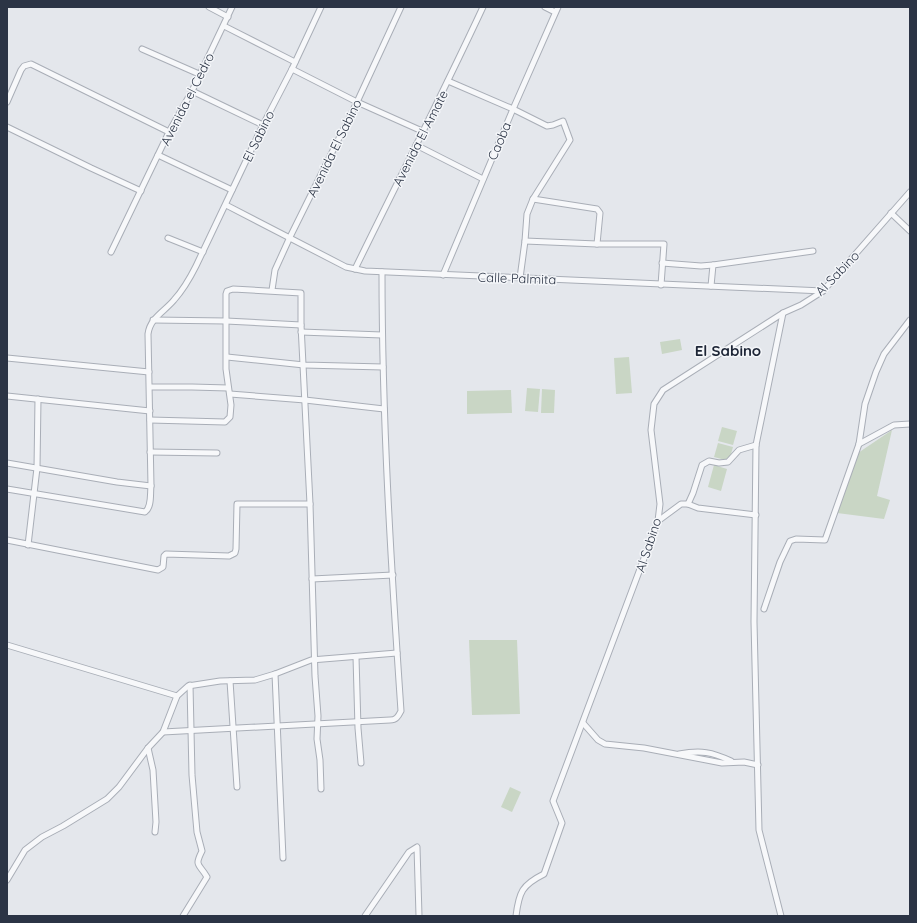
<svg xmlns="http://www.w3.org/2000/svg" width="917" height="923" font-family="Quicksand,sans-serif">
<rect width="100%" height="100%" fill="#e4e7ec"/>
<g fill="#c9d6c5">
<path d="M680,339L682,350L662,354L660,342Z"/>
<path d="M629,357L632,393L616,394L614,358Z"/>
<path d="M527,388L540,389L538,412L525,411Z"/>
<path d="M542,389L555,390L554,413H541Z"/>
<path d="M511,390L512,413L467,414V391Z"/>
<path d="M722,427L737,431L733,445L718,441Z"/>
<path d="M892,430L877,496L890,500L884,519L837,513L858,453Z"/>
<path d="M718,443L733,447L729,461L714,457Z"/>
<path d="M714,465L727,469L721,491L708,487Z"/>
<path d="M469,640H517L520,714L472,715Z"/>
<path d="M510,787L521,792L512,812L501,807Z"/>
</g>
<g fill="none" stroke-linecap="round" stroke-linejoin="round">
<defs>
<g id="minor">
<path d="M209,7L228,17"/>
<path d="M545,7L555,12"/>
<path d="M224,26L295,62"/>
<path d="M142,49L199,74"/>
<path d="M292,69L357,102L422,131"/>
<path d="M448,81L513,109L547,126L553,125L563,121L570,140L533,199L527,214L525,241L520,278"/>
<path d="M192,91L263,125"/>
<path d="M7,102L21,70L24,66L31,64L169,132"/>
<path d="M7,127L91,168L141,191"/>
<path d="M416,145L483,179"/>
<path d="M158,155L232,190"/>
<path d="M533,199L597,209L600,213L597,244"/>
<path d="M226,205L346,267L365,271L823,291"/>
<path d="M891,213L910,231"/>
<path d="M168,238L203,252"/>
<path d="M525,241L597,244H664L661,285"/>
<path d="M111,252L169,132L192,91L232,7"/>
<path d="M662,263L701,266L713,265"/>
<path d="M355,269C398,181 442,95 483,7"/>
<path d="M443,275L513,109L558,7"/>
<path d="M711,286L713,265L813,251"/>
<path d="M272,290L275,270L290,237L357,102L401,7"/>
<path d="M153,320L226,321L301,325"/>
<path d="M301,332L382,335"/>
<path d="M227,357L304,365L383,367"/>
<path d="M7,358L149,372"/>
<path d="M150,387H192L228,388"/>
<path d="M230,394L305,400L384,409"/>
<path d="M7,396L150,411"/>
<path d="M150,420L225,422L230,417L231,405L226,369V294L227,291L233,289L301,293V325L310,504L315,676L318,716L317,739L320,760L321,789"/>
<path d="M859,444L894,425L910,424"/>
<path d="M150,452L217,453"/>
<path d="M7,463L117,482L151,486"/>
<path d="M7,489L145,512C152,507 150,494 151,486L148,334C150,318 164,312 174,300C183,290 190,278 196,266L263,125L292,69L321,7"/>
<path d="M688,504L693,493L702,465L709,461L719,463L728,462L739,450L756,445"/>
<path d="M658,521L681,504H688L698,508L756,515"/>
<path d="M7,540L158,570L163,567L164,556L166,554L229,556L235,553L236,549L237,504H310"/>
<path d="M28,545L37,468L38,399"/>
<path d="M312,579L393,575"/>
<path d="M764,609L780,562L790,541L796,539L825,540L859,444L865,404L876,372L884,354L910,320"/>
<path d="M7,645L177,696"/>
<path d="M356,657L358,728L361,763"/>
<path d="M275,674L283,858"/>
<path d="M230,681L237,787"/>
<path d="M583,723L598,740L605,744L644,748L722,763L744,762L758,765"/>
<path d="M163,732L390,720C396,720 398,717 401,711C391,565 382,418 382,272"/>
<path d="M148,748L153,770L156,822L155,832"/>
<path d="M679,754C701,750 712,752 731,761"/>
<path d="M7,880L25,850L42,837L63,826L107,799L119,787L148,748L163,732L177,696L188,686L220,681L255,680L275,674L311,660L397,653"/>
<path d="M183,916L207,877C199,863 194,867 202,851L197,832L192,775L190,685"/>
<path d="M365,916L409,852L417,847L419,916"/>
<path d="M516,916C519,892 522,885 544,874L562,823L553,801L658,521L660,504L651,430L654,404L663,390L783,313L801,305L823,291L910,192"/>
<path d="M781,916L759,830L754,622L756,445L783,313"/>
</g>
</defs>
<use href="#minor" stroke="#a9aeb7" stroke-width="7"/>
<use href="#minor" stroke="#f7f8fa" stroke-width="5"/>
</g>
<g text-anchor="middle" stroke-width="3" stroke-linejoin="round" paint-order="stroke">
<g font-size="13" fill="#2b3445" stroke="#f4f6f9">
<text transform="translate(187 99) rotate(-63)" y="5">Avenida el Cedro</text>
<text transform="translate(258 136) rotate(-64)" y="5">El Sabino</text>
<text transform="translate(420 138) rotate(-63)" y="5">Avenida El Amate</text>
<text transform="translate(499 141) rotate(-67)" y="5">Caoba</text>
<text transform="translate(334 148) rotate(-64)" y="5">Avenida El Sabino</text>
<text transform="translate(837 273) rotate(-46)" y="5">Al Sabino</text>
<text transform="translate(517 278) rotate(2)" y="5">Calle Palmita</text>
<text transform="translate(648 545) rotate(-72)" y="5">Al Sabino</text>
</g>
<g font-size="15" font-weight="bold" fill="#1d2536" stroke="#f4f6f9">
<text x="728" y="356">El Sabino</text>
</g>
</g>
<rect width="917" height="923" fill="none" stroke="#2b3445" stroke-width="16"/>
</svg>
